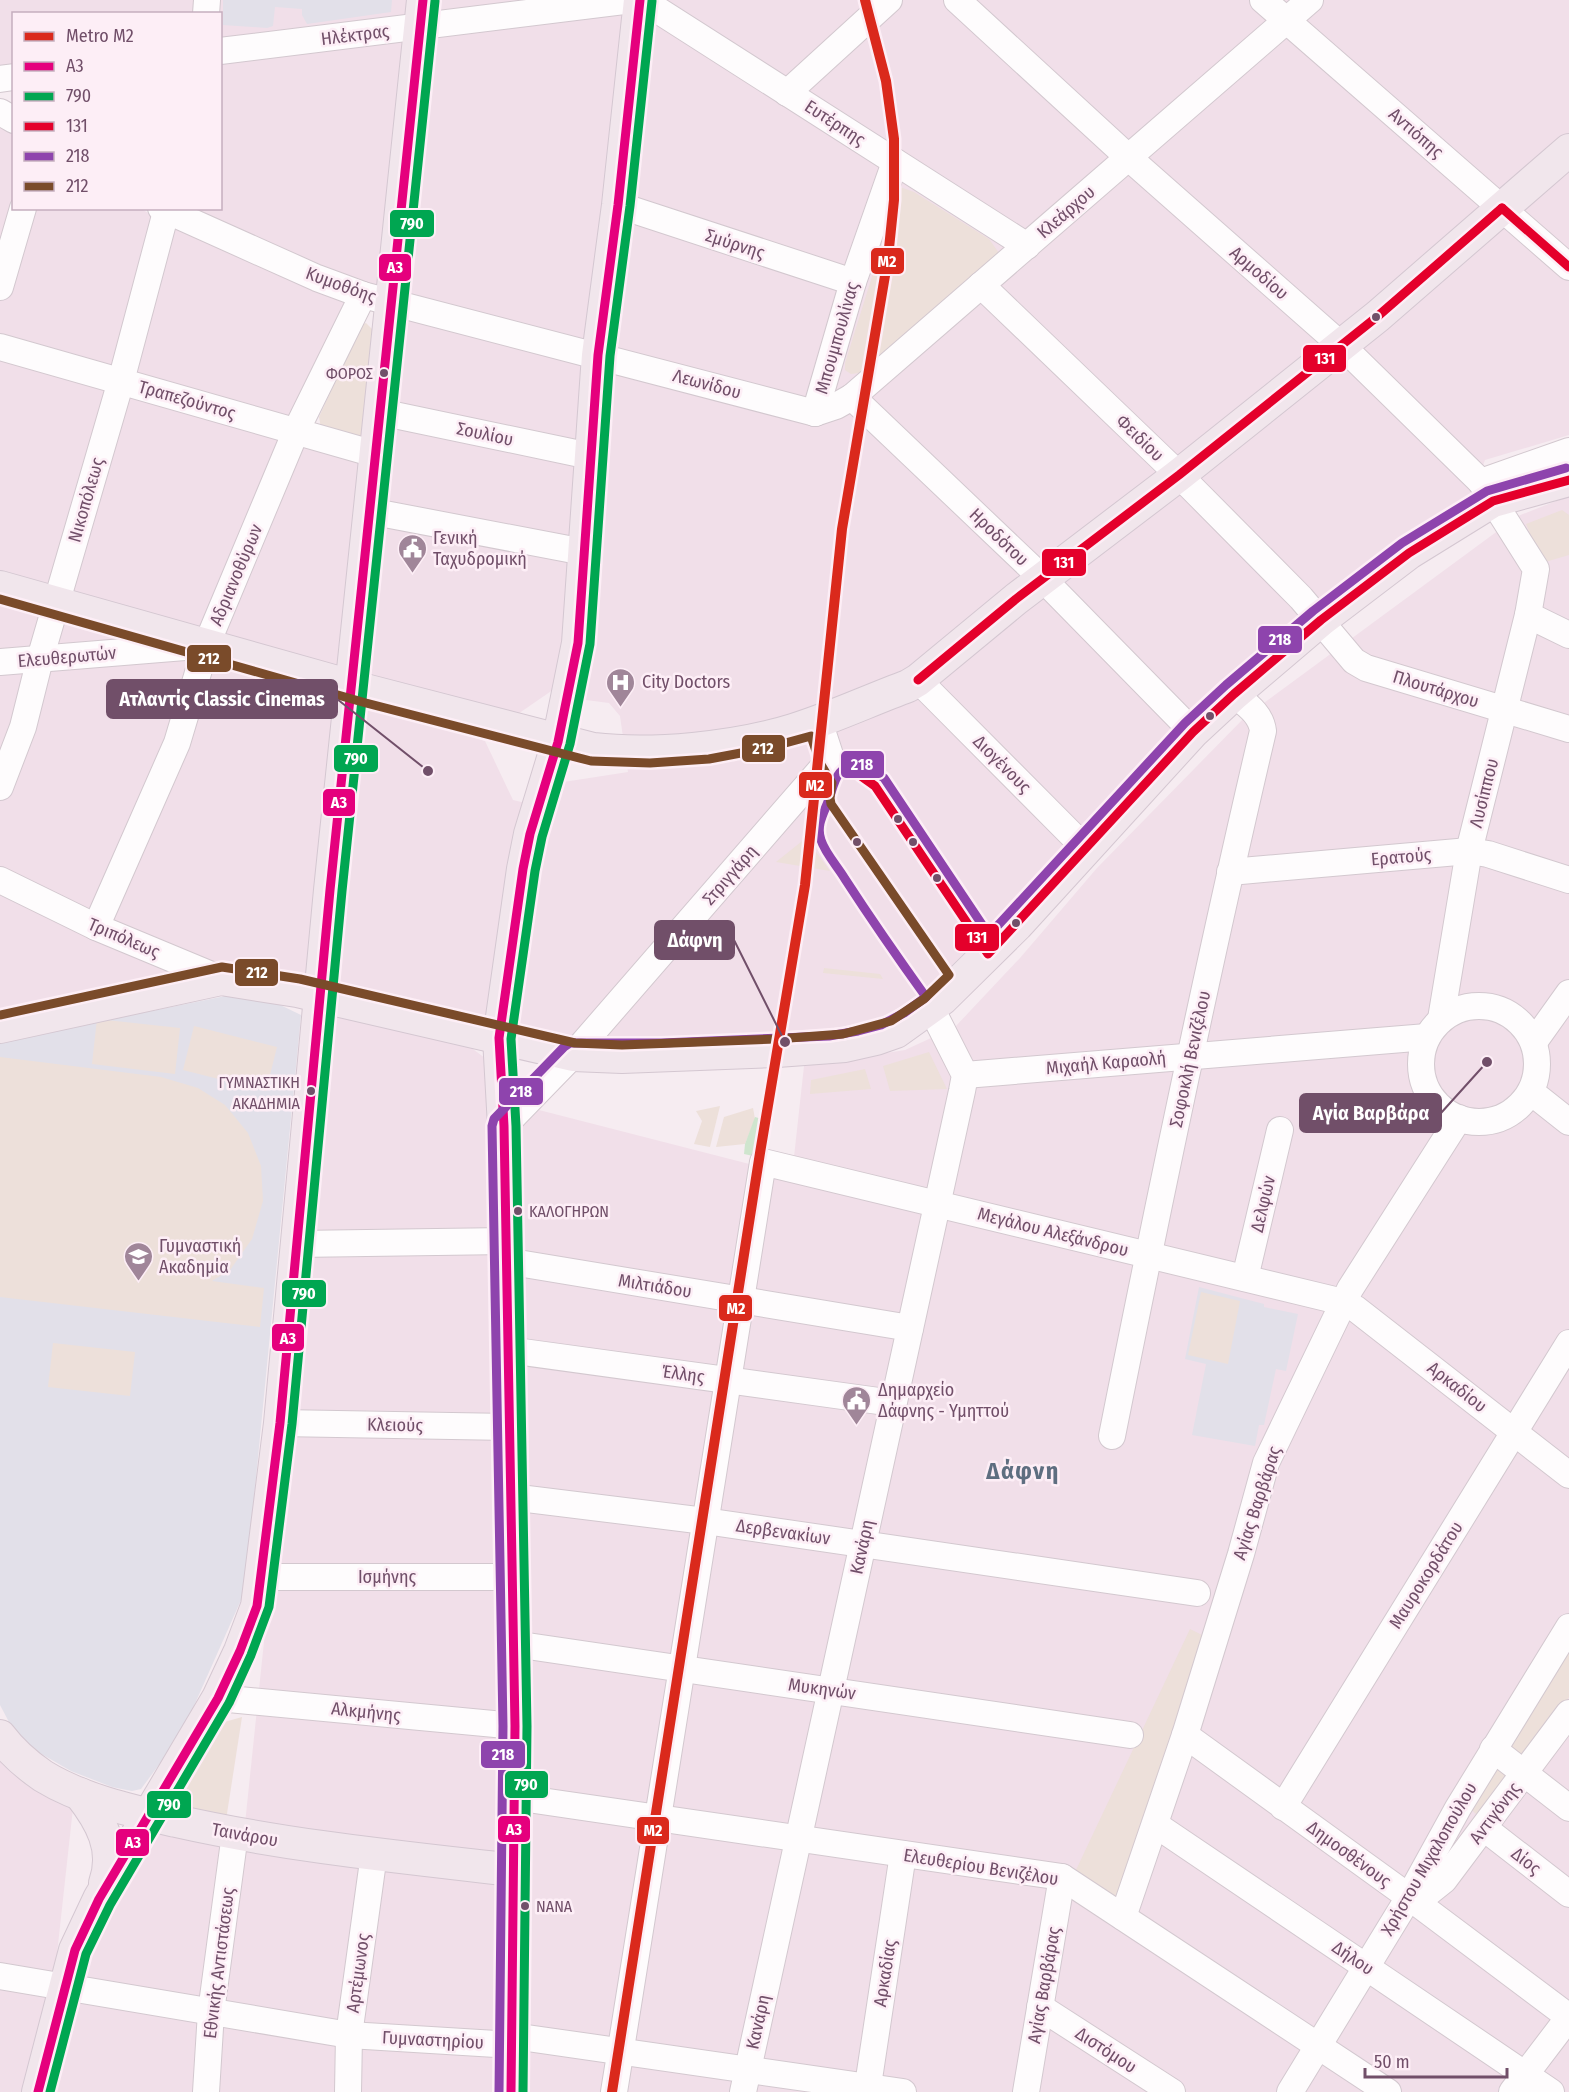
<svg xmlns="http://www.w3.org/2000/svg" width="1569" height="2092" font-family="'Fira Sans Condensed',sans-serif">
<rect width="100%" height="100%" fill="#f6ecf1"/>
<g fill="#f1dfe9">
<path d="M0,0H413L383,291L328,276L185,209L220,208V14H14L13,66L0,67Z"/>
<path d="M431,0H631L560,685L515,716L366,675Z"/>
<path d="M650,0H1569V435L1485,460L1470,502L1286,630L961,971L885,1021L852,1032L593,1050L328,987L362,702L485,741L513,800L547,808L557,783L628,772L620,716L609,703L586,700L608,366Z"/>
<path d="M0,117L13,126L14,208L141,209L152,215L349,300L282,438L363,463L305,983L0,1015Z"/>
<path d="M1569,496V2092H521L513,1136L539,1110L792,1175L804,1066L905,1050L955,1027L1020,958L1097,868L1245,717L1518,516Z"/>
<path d="M330,1009L458,1038L489,1061L507,1413L498,2039L341,2029L74,1986L86,1948L154,1823L243,1843Z"/>
<path d="M0,1760L28,1786L73,1808L54,1981L0,1972Z"/>
<path d="M0,1980L52,1989L26,2092H0Z"/>
<path d="M75,1994L499,2048L500,2092H49Z"/>
</g>
<g fill="#e2e0e9">
<path d="M223,0H392L391,12L307,24L302,15V9L275,7L273,26L267,28L223,25Z"/>
<path d="M240,993L272,1001L301,1015L245,1591L181,1735L141,1789L132,1791L112,1787L71,1771L19,1741L0,1705V1042Z"/>
<path d="M1199,1287L1264,1304V1307L1298,1314L1286,1371L1276,1369L1264,1425H1259L1255,1446L1192,1435L1206,1364L1185,1359Z"/>
</g>
<g fill="#ede0da">
<path d="M900,187L914,192L989,239L999,253L859,373L851,374L845,370V363Z"/>
<path d="M366,323L375,332L361,436L321,428L319,417L361,325Z"/>
<path d="M1562,510L1569,515V555L1542,563L1526,524Z"/>
<path d="M806,838L830,871L776,862Z"/>
<path d="M824,968L880,974L883,979L823,973Z"/>
<path d="M97,1019L180,1028L175,1074L92,1064Z"/>
<path d="M194,1026L277,1047L266,1091L183,1070Z"/>
<path d="M929,1052L947,1089L890,1091L883,1066Z"/>
<path d="M0,1057L161,1077L198,1088L225,1105L248,1133L261,1166L263,1201L252,1239L230,1270L212,1281L264,1288L260,1327L0,1297Z"/>
<path d="M865,1069L871,1089L810,1094L811,1080Z"/>
<path d="M720,1106L710,1147L694,1144L702,1121L696,1111Z"/>
<path d="M753,1108L755,1119L745,1144L716,1147L724,1117Z"/>
<path d="M1201,1292L1240,1301L1228,1364L1188,1355Z"/>
<path d="M53,1343L135,1352L130,1396L48,1387Z"/>
<path d="M1190,1629L1204,1636L1167,1766L1115,1901L1075,1872Z"/>
<path d="M1569,1640V1697L1526,1765L1505,1745Z"/>
<path d="M242,1717L226,1820L172,1808L221,1723Z"/>
<path d="M1496,1758L1519,1775L1485,1822L1467,1806Z"/>
</g>
<path fill="#cfe5ce" d="M755,1117L762,1119L758,1157L744,1154L745,1144Z"/>
<g fill="none" stroke-linecap="round" stroke-linejoin="round">
<defs>
<g id="minor">
<path d="M642,0L1027,246"/>
<path d="M957,0L1129,158L1341,345L1481,482L1536,569L1528,615L1469,851L1441,1019"/>
<path d="M1263,0L1569,267"/>
<path d="M206,14L207,0"/>
<path d="M220,51L632,0"/>
<path d="M0,79L14,77"/>
<path d="M787,93L889,0"/>
<path d="M0,112L14,120"/>
<path d="M618,205L853,282"/>
<path d="M161,208L317,278L363,295L815,413"/>
<path d="M981,285L1179,475L1301,598L1354,661L1366,668L1569,729"/>
<path d="M0,287L23,208"/>
<path d="M0,347L375,454"/>
<path d="M852,397L1042,578L1193,732"/>
<path d="M380,412L590,456"/>
<path d="M815,413L836,406L852,397L1310,0"/>
<path d="M815,413L853,282L895,162"/>
<path d="M1481,482L1569,451"/>
<path d="M369,511L584,552"/>
<path d="M1528,615L1569,635"/>
<path d="M0,662L197,646"/>
<path d="M918,680L1085,848"/>
<path d="M0,787L23,727L40,659L121,381L167,208"/>
<path d="M1230,872L1469,851L1488,854L1569,880"/>
<path d="M0,880L96,927L221,979"/>
<path d="M96,927L177,743L206,646L296,431L363,295"/>
<circle cx="1479" cy="1064" r="58"/>
<path d="M1534,1042L1569,993"/>
<path d="M965,1075L1427,1037"/>
<path d="M1531,1092L1569,1122"/>
<path d="M504,1126L573,1055L831,758L819,721"/>
<path d="M297,1244L506,1241"/>
<path d="M506,1261L910,1328"/>
<path d="M1245,1278L1280,1130"/>
<path d="M508,1350L893,1403"/>
<path d="M280,1423L509,1427"/>
<path d="M1112,1436C1159,1200 1208,965 1263,731C1261,714 1247,705 1234,694"/>
<path d="M511,1497L705,1521L1197,1593"/>
<path d="M262,1577H512"/>
<path d="M514,1644L1130,1735"/>
<path d="M218,1698L515,1726"/>
<path d="M1185,1735L1409,1897L1569,2017"/>
<path d="M1493,1749L1569,1808"/>
<path d="M514,1797L1062,1877L1388,2092"/>
<path d="M1283,1807L1569,1343"/>
<path d="M1156,1825L1551,2092"/>
<path d="M1484,1828L1569,1894"/>
<path d="M1409,1897L1424,1896L1444,1880L1569,1713"/>
<path d="M1123,1917L1185,1735L1241,1554L1266,1463L1350,1289L1459,1118"/>
<path d="M0,1976L349,2035L496,2044L527,2038L903,2092"/>
<path d="M1040,2007L1172,2092"/>
<path d="M206,2092L211,2012L235,1834"/>
<path d="M348,2092L349,2035L374,1854"/>
<path d="M614,2092L763,1162L1343,1302L1356,1309L1569,1475"/>
<path d="M743,2092L962,1091L965,1075L931,1008"/>
<path d="M867,2092L903,1854"/>
<path d="M1026,2092L1062,1877"/>
<path d="M1290,2092L1409,1897L1458,1808L1569,1627"/>
<path d="M1512,2092L1569,2017"/>
</g>
<g id="major">
<path d="M0,587L369,691L593,749C652,756 735,748 793,730C832,718 870,700 908,686L918,680L1016,599L1179,475L1378,316L1569,150"/>
<path d="M0,1027L221,979L297,991L573,1055L622,1057L777,1051L845,1046L876,1039L896,1032L942,999L1017,925L1193,732L1234,694L1321,620L1409,553L1493,501L1569,480"/>
<path d="M0,1736C12,1752 27,1765 43,1776C82,1800 132,1811 176,1821C287,1846 400,1857 513,1870"/>
<path d="M80,1794C101,1821 117,1849 105,1883"/>
<path d="M38,2092L75,1950L99,1899L218,1698L240,1651L257,1606L280,1423L330,890L423,0"/>
<path d="M511,2092L515,1726L504,1126L499,1038L523,869L530,834L558,742L578,643L598,355L618,205L640,0"/>
</g>
</defs>
<use href="#minor" stroke="#d3c8cf" stroke-width="28"/>
<use href="#major" stroke="#d4c7d1" stroke-width="34"/>
<use href="#minor" stroke="#fefcfd" stroke-width="26"/>
<use href="#major" stroke="#f1e6ec" stroke-width="32"/>
<defs>
<g id="bus-1">
<path d="M38,2092L75,1950L99,1899L218,1698L240,1651L257,1606L280,1423L330,890L423,0"/>
<path d="M511,2092L515,1726L504,1126L499,1038L523,869L530,834L558,742L578,643L598,355L618,205L640,0"/>
</g>
<g id="bus-2">
<path d="M50,2092L86,1954L110,1905L229,1703L251,1655L269,1607L292,1424L342,891L435,1"/>
<path d="M523,2092L527,1726L516,1126L511,1039L535,871L542,837L570,744L590,644L610,356L630,206L652,1"/>
</g>
<g id="bus-3">
<path d="M1502,208L1569,267"/>
<path d="M918,680L1016,599L1179,475L1378,316L1502,208"/>
<path d="M861,776L875,786L988,954L1193,732L1234,694L1321,620L1409,553L1493,501L1569,480"/>
</g>
<path id="bus-4" d="M499,2092L503,1726L492,1126L494,1119L564,1047L570,1043H662L829,1036L858,1031L881,1025L904,1013L926,997C898,958 871,919 845,879C838,867 825,853 821,840C815,824 826,810 830,796C836,776 838,766 862,764L884,778L989,935L1185,723L1226,685L1313,611L1402,543L1487,491L1566,468"/>
<path id="bus-5" d="M0,599L366,703L591,761L650,763L709,759L767,748L811,736L820,763L832,783L830,798L831,804L949,975L924,999L891,1021L843,1034L776,1039L622,1045L575,1043L300,979L222,967L0,1015"/>
</defs>
<use href="#bus-1" stroke="#fdeef6" stroke-width="14"/>
<use href="#bus-2" stroke="#fdeef6" stroke-width="14"/>
<use href="#bus-3" stroke="#fdeef6" stroke-width="14"/>
<use href="#bus-4" stroke="#fdeef6" stroke-width="14"/>
<use href="#bus-5" stroke="#fdeef6" stroke-width="14"/>
<use href="#bus-1" stroke="#e5007d" stroke-width="9"/>
<use href="#bus-2" stroke="#00a651" stroke-width="9"/>
<use href="#bus-3" stroke="#e4002b" stroke-width="9"/>
<use href="#bus-4" stroke="#8e44ad" stroke-width="9"/>
<use href="#bus-5" stroke="#7a4b2a" stroke-width="9"/>
<defs>
<path id="metro-1" d="M612,2092L760,1153L805,885L842,529L888,258L894,200V139L886,81L865,0"/>
</defs>
<use href="#metro-1" stroke="#fdeef6" stroke-width="15"/>
<use href="#metro-1" stroke="#da291c" stroke-width="10"/>
</g>
<defs>
<symbol id="civic-pin" viewBox="-11 -11 22 30"><path d="M0 17L-7.5 6A9.5 9.5 0 1 1 7.5 6Z" fill="#a08699" stroke="#fdeef6"/><path d="M-.6-6.5H3V-4.5H.6V-3L4-1V1h2V6H-6V1h2V-1L-.6-3ZM-1.2 2.5V6h2.4V2.5Z" fill="#fff"/></symbol>
<symbol id="hospital-pin" viewBox="-11 -11 22 30"><path d="M0 17L-7.5 6A9.5 9.5 0 1 1 7.5 6Z" fill="#a08699" stroke="#fdeef6"/><path d="M-5-5h3v3.5h4V-5h3V5h-3V1.5h-4V5h-3Z" fill="#fff"/></symbol>
<symbol id="university-pin" viewBox="-11 -11 22 30"><path d="M0 17L-7.5 6A9.5 9.5 0 1 1 7.5 6Z" fill="#a08699" stroke="#fdeef6"/><path d="M0-5L7-2L0 1L-7-2ZM-4 1L0 2.5L4 1V4Q0 6-4 4Z" fill="#fff"/></symbol>
</defs>
<g fill-rule="evenodd">
<use href="#civic-pin" x="396" y="532" width="33" height="45"/>
<use href="#hospital-pin" x="604" y="666" width="33" height="45"/>
<use href="#university-pin" x="122" y="1240" width="33" height="45"/>
<use href="#civic-pin" x="840" y="1384" width="33" height="45"/>
</g>
<g fill="#714f69" stroke="#fdeef6" stroke-width="2">
<circle cx="1376" cy="317" r="5"/>
<circle cx="384" cy="373" r="5"/>
<circle cx="1210" cy="716" r="5"/>
<circle cx="898" cy="819" r="5"/>
<circle cx="857" cy="842" r="5"/>
<circle cx="913" cy="842" r="5"/>
<circle cx="937" cy="878" r="5"/>
<circle cx="1016" cy="923" r="5"/>
<circle cx="311" cy="1091" r="5"/>
<circle cx="518" cy="1211" r="5"/>
<circle cx="525" cy="1906" r="5"/>
</g>
<g text-anchor="middle" stroke-width="5" stroke-linejoin="round" paint-order="stroke">
<g font-size="16" fill="#714f69" stroke="#fdeef6" text-anchor="end">
<text x="373" y="379">ΦΟΡΟΣ</text>
<text x="300" y="1088">ΓΥΜΝΑΣΤΙΚΗ<tspan x="300" dy="21">ΑΚΑΔΗΜΙΑ</tspan></text>
<text x="529" y="1217" text-anchor="start">ΚΑΛΟΓΗΡΩΝ</text>
<text x="536" y="1912" text-anchor="start">ΝΑΝΑ</text>
</g>
<g font-size="18" fill="#714f69" stroke="#fdeef6">
<text transform="translate(355 35) rotate(-7)" y="6">Ηλέκτρας</text>
<text transform="translate(835 123) rotate(33)" y="6">Ευτέρπης</text>
<text transform="translate(1416 133) rotate(41)" y="6">Αντιόπης</text>
<text transform="translate(1066 212) rotate(-41)" y="6">Κλεάρχου</text>
<text transform="translate(735 244) rotate(18)" y="6">Σμύρνης</text>
<text transform="translate(1259 273) rotate(41)" y="6">Αρμοδίου</text>
<text transform="translate(341 285) rotate(20)" y="6">Κυμοθόης</text>
<text transform="translate(837 338) rotate(-74)" y="6">Μπουμπουλίνας</text>
<text transform="translate(707 384) rotate(15)" y="6">Λεωνίδου</text>
<text transform="translate(187 400) rotate(16)" y="6">Τραπεζούντος</text>
<text transform="translate(485 434) rotate(12)" y="6">Σουλίου</text>
<text transform="translate(1140 438) rotate(44)" y="6">Φειδίου</text>
<text transform="translate(86 500) rotate(-74)" y="6">Νικοπόλεως</text>
<text transform="translate(999 537) rotate(44)" y="6">Ηροδότου</text>
<text transform="translate(236 575) rotate(-67)" y="6">Αδριανοθύρων</text>
<text transform="translate(67 657) rotate(-5)" y="6">Ελευθερωτών</text>
<text transform="translate(1436 689) rotate(17)" y="6">Πλουτάρχου</text>
<text transform="translate(1002 764) rotate(45)" y="6">Διογένους</text>
<text transform="translate(1484 793) rotate(-76)" y="6">Λυσίππου</text>
<text transform="translate(1401 857) rotate(-5)" y="6">Ερατούς</text>
<text transform="translate(730 875) rotate(-49)" y="6">Στριγγάρη</text>
<text transform="translate(124 938) rotate(23)" y="6">Τριπόλεως</text>
<text transform="translate(1190 1059) rotate(-78)" y="6">Σοφοκλή Βενιζέλου</text>
<text transform="translate(1106 1063) rotate(-5)" y="6">Μιχαήλ Καραολή</text>
<text transform="translate(1263 1204) rotate(-77)" y="6">Δελφών</text>
<text transform="translate(1053 1232) rotate(14)" y="6">Μεγάλου Αλεξάνδρου</text>
<text transform="translate(655 1286) rotate(9)" y="6">Μιλτιάδου</text>
<text transform="translate(683 1374) rotate(8)" y="6">Έλλης</text>
<text transform="translate(1457 1387) rotate(38)" y="6">Αρκαδίου</text>
<text transform="translate(395 1425) rotate(1)" y="6">Κλειούς</text>
<text transform="translate(1257 1503) rotate(-72)" y="6">Αγίας Βαρβάρας</text>
<text transform="translate(783 1532) rotate(8)" y="6">Δερβενακίων</text>
<text transform="translate(862 1547) rotate(-78)" y="6">Κανάρη</text>
<text transform="translate(1426 1575) rotate(-58)" y="6">Μαυροκορδάτου</text>
<text x="387" y="1583">Ισμήνης</text>
<text transform="translate(822 1689) rotate(8)" y="6">Μυκηνών</text>
<text transform="translate(366 1712) rotate(6)" y="6">Αλκμήνης</text>
<text transform="translate(1495 1813) rotate(-53)" y="6">Αντιγόνης</text>
<text transform="translate(245 1835) rotate(10)" y="6">Ταινάρου</text>
<text transform="translate(1349 1854) rotate(36)" y="6">Δημοσθένους</text>
<text transform="translate(1429 1859) rotate(-60)" y="6">Χρήστου Μιχαλοπούλου</text>
<text transform="translate(1526 1861) rotate(38)" y="6">Δίος</text>
<text transform="translate(981 1867) rotate(9)" y="6">Ελευθερίου Βενιζέλου</text>
<text transform="translate(1353 1958) rotate(34)" y="6">Δήλου</text>
<text transform="translate(219 1963) rotate(-83)" y="6">Εθνικής Αντιστάσεως</text>
<text transform="translate(358 1973) rotate(-82)" y="6">Αρτέμωνος</text>
<text transform="translate(885 1973) rotate(-81)" y="6">Αρκαδίας</text>
<text transform="translate(1044 1985) rotate(-80)" y="6">Αγίας Βαρβάρας</text>
<text transform="translate(758 2022) rotate(-78)" y="6">Κανάρη</text>
<text transform="translate(433 2040) rotate(3)" y="6">Γυμναστηρίου</text>
<text transform="translate(1106 2050) rotate(33)" y="6">Διστόμου</text>
</g>
<g font-size="18" fill="#714f69" stroke="#fdeef6" text-anchor="start">
<text x="433" y="544">Γενική<tspan x="433" dy="21">Ταχυδρομική</tspan></text>
<text x="642" y="688">City Doctors</text>
<text x="159" y="1252">Γυμναστική<tspan x="159" dy="21">Ακαδημία</tspan></text>
<text x="878" y="1396">Δημαρχείο<tspan x="878" dy="21">Δάφνης - Υμηττού</tspan></text>
</g>
<g font-size="24" font-weight="bold" letter-spacing="1.5" fill="#5e6e80" stroke="#fdeef6">
<text x="1023" y="1479">Δάφνη</text>
</g>
</g>
<path fill="none" stroke="#714f69" stroke-width="2" d="M428 771L337 699M785 1042L734 940M1487 1062L1441 1113"/>
<g fill="#714f69" stroke="#fdeef6" stroke-width="2">
<circle cx="428" cy="771" r="6"/>
<circle cx="785" cy="1042" r="6"/>
<circle cx="1487" cy="1062" r="6"/>
</g>
<g fill="#714f69" stroke="#714f69" stroke-width="2">
<rect x="107" y="680" width="230" height="38" rx="6"/>
<rect x="655" y="921" width="79" height="38" rx="6"/>
<rect x="1300" y="1094" width="141" height="38" rx="6"/>
</g>
<g font-size="20" text-anchor="middle" font-weight="bold" fill="#fff">
<text x="222" y="706">Ατλαντίς Classic Cinemas</text>
<text x="695" y="947">Δάφνη</text>
<text x="1371" y="1120">Αγία Βαρβάρα</text>
</g>
<g stroke="#fdeef6" stroke-width="2">
<rect x="389" y="209" width="46" height="29" rx="6" fill="#00a651"/>
<rect x="870" y="247" width="35" height="28" rx="6" fill="#da291c"/>
<rect x="378" y="253" width="34" height="29" rx="6" fill="#e5007d"/>
<rect x="1302" y="344" width="45" height="29" rx="6" fill="#e4002b"/>
<rect x="1041" y="548" width="46" height="29" rx="6" fill="#e4002b"/>
<rect x="1257" y="625" width="46" height="29" rx="6" fill="#8e44ad"/>
<rect x="186" y="644" width="46" height="29" rx="6" fill="#7a4b2a"/>
<rect x="741" y="734" width="45" height="29" rx="6" fill="#7a4b2a"/>
<rect x="333" y="744" width="46" height="29" rx="6" fill="#00a651"/>
<rect x="840" y="750" width="45" height="29" rx="6" fill="#8e44ad"/>
<rect x="798" y="771" width="35" height="28" rx="6" fill="#da291c"/>
<rect x="322" y="788" width="34" height="29" rx="6" fill="#e5007d"/>
<rect x="954" y="923" width="46" height="29" rx="6" fill="#e4002b"/>
<rect x="234" y="958" width="45" height="29" rx="6" fill="#7a4b2a"/>
<rect x="498" y="1077" width="46" height="29" rx="6" fill="#8e44ad"/>
<rect x="281" y="1279" width="46" height="29" rx="6" fill="#00a651"/>
<rect x="718" y="1294" width="35" height="28" rx="6" fill="#da291c"/>
<rect x="271" y="1323" width="34" height="29" rx="6" fill="#e5007d"/>
<rect x="480" y="1740" width="46" height="29" rx="6" fill="#8e44ad"/>
<rect x="504" y="1770" width="45" height="29" rx="6" fill="#00a651"/>
<rect x="146" y="1790" width="46" height="29" rx="6" fill="#00a651"/>
<rect x="497" y="1815" width="34" height="28" rx="6" fill="#e5007d"/>
<rect x="636" y="1816" width="34" height="29" rx="6" fill="#da291c"/>
<rect x="115" y="1828" width="35" height="29" rx="6" fill="#e5007d"/>
</g>
<g font-size="16" text-anchor="middle" font-weight="bold" fill="#fff">
<text x="412" y="229">790</text>
<text x="887" y="267">Μ2</text>
<text x="395" y="273">Α3</text>
<text x="1325" y="364">131</text>
<text x="1064" y="568">131</text>
<text x="1280" y="645">218</text>
<text x="209" y="664">212</text>
<text x="763" y="754">212</text>
<text x="356" y="764">790</text>
<text x="862" y="770">218</text>
<text x="815" y="791">Μ2</text>
<text x="339" y="808">Α3</text>
<text x="977" y="943">131</text>
<text x="257" y="978">212</text>
<text x="521" y="1097">218</text>
<text x="304" y="1299">790</text>
<text x="736" y="1314">Μ2</text>
<text x="288" y="1344">Α3</text>
<text x="503" y="1760">218</text>
<text x="526" y="1790">790</text>
<text x="169" y="1810">790</text>
<text x="514" y="1835">Α3</text>
<text x="653" y="1836">Μ2</text>
<text x="133" y="1848">Α3</text>
</g>
<rect x="12" y="12" width="210" height="198" fill="#fdeef6" stroke="#c5aebe" stroke-width="1.5"/>
<rect x="24" y="32" width="30" height="9" fill="#da291c" stroke="#c5aebe" stroke-width="1.5"/>
<text x="66" y="42" font-size="18" fill="#714f69">Metro Μ2</text>
<rect x="24" y="62" width="30" height="9" fill="#e5007d" stroke="#c5aebe" stroke-width="1.5"/>
<text x="66" y="72" font-size="18" fill="#714f69">Α3</text>
<rect x="24" y="92" width="30" height="9" fill="#00a651" stroke="#c5aebe" stroke-width="1.5"/>
<text x="66" y="102" font-size="18" fill="#714f69">790</text>
<rect x="24" y="122" width="30" height="9" fill="#e4002b" stroke="#c5aebe" stroke-width="1.5"/>
<text x="66" y="132" font-size="18" fill="#714f69">131</text>
<rect x="24" y="152" width="30" height="9" fill="#8e44ad" stroke="#c5aebe" stroke-width="1.5"/>
<text x="66" y="162" font-size="18" fill="#714f69">218</text>
<rect x="24" y="182" width="30" height="9" fill="#7a4b2a" stroke="#c5aebe" stroke-width="1.5"/>
<text x="66" y="192" font-size="18" fill="#714f69">212</text>
<path d="M1365 2068v9h142v-9" fill="none" stroke="#714f69" stroke-width="3"/>
<text x="1374" y="2068" font-size="18" fill="#714f69" stroke="#fdeef6" stroke-width="4.5" paint-order="stroke">50 m</text>
</svg>
